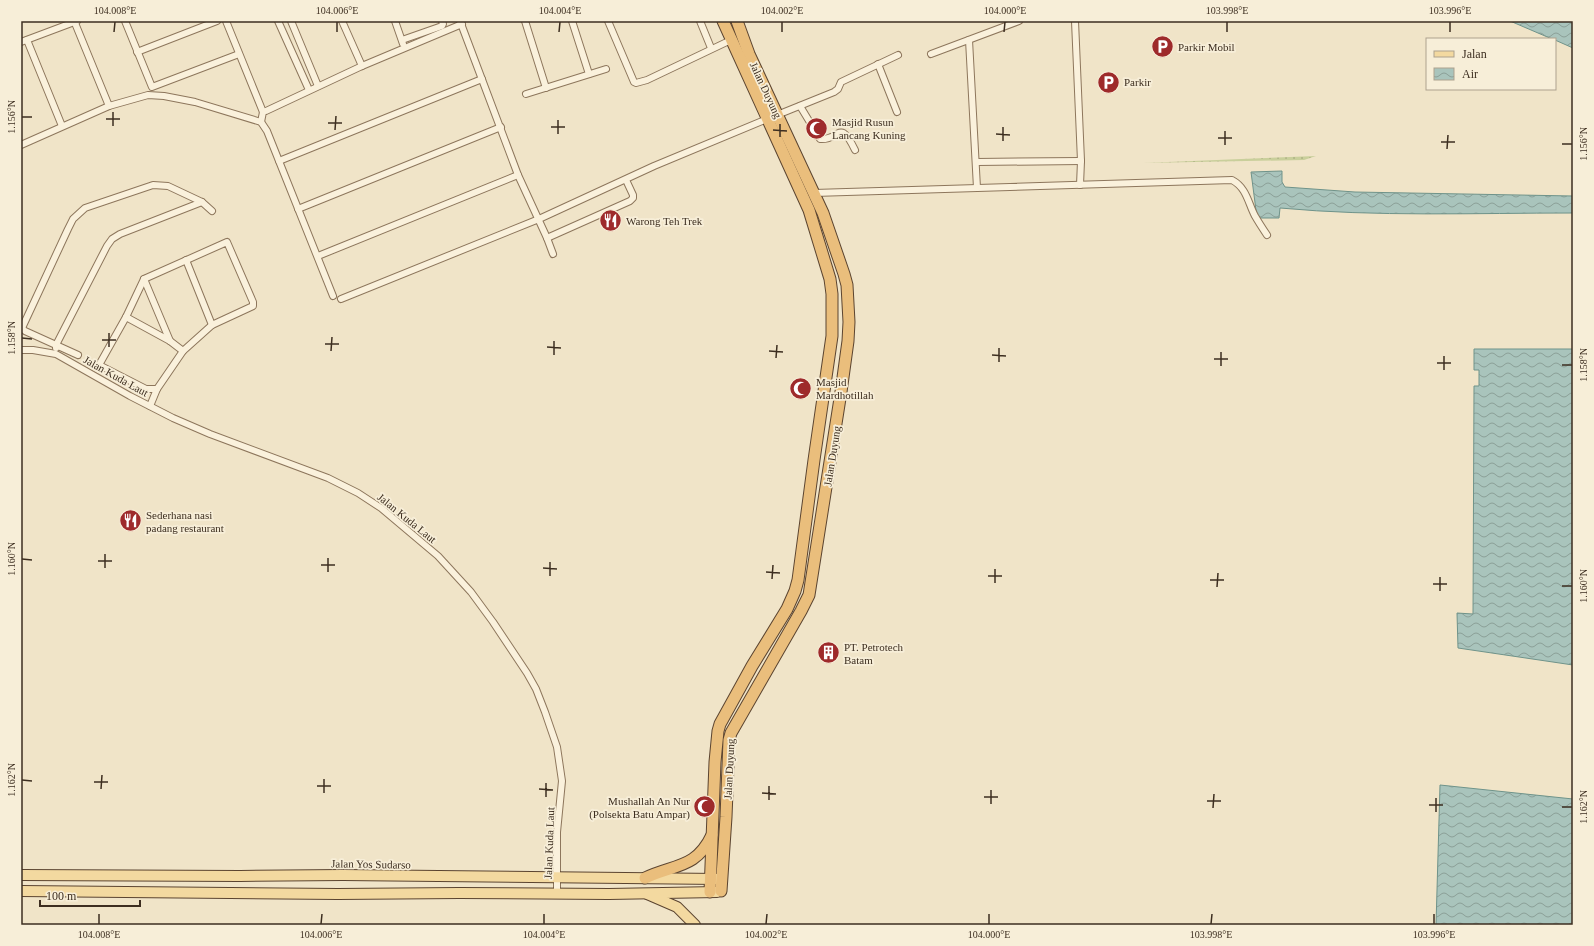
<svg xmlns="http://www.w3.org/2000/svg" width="1594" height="946" font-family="Georgia,serif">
<defs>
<pattern id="grass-dots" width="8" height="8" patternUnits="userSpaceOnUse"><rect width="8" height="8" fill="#c9cf9b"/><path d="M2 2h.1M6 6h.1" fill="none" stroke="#aeb285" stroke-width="1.8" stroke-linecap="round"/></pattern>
<pattern id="water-waves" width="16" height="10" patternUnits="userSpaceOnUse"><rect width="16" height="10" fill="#a9c4bc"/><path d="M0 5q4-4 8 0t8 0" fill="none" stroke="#8ba098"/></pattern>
</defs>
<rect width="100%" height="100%" fill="#f0e4c8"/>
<path fill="url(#grass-dots)" d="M1316,156L1304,160L1143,163Z"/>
<g fill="url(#water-waves)" stroke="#6f938a">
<path d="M1510,21H1573V48L1555,40V39H1552Z"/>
<path d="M1282,171V182L1285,187L1355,192L1573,196V213C1475,213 1377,217 1280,208L1279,218H1257L1251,172Z"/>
<path d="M1474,349H1573V665L1458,648L1457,613L1473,614L1474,386H1479V370H1474Z"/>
<path d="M1440,785L1573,799V925H1436Z"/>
</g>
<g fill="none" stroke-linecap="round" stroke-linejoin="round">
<defs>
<g id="minor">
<path d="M125,21L152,87L239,54"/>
<path d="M226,21L263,112"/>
<path d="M278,21L309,90"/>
<path d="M291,21L318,86"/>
<path d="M342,21L362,66"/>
<path d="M395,21L403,44"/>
<path d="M460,21L518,175L547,238L553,254"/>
<path d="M525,21L546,88"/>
<path d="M572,21L589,74"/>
<path d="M608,21L634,82L636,83L647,80L731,40"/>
<path d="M700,21L711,48"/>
<path d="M1075,21L1081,161L1080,185"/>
<path d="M75,23L109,106"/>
<path d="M27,40L62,126"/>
<path d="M402,40L442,26L443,24L442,21"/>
<path d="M969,40L977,188"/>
<path d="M21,42L77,21"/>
<path d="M137,52L217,21"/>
<path d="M931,54L1019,21"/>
<path d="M878,64L897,112"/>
<path d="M526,94L606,69"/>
<path d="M800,106L820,139C840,141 839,117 855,150"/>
<path d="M777,115L834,92L838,89L841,82L898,55"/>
<path d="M261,122L263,112L266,111L362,66L462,24"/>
<path d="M21,145L109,106L148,95L164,96L195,102L261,122L267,131L333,296"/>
<path d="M279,161L482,79"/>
<path d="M977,162L1081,161"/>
<path d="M814,193L1232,180C1247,188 1248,203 1255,216C1259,223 1263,229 1267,235"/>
<path d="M298,209L501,127"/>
<path d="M547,238L630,201L633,198V195L626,180"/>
<path d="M227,242L253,302V306L212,325L183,351L157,389H146L99,365L126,317L144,279Z"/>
<path d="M318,256L518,175"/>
<path d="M186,260L212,325"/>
<path d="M144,279L170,341"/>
<path d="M341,299L539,219L654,166L767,119"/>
<path d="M126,317L170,341L183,351"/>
<path d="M56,348V345L107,246L112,239L120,234L202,202"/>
<path d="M21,350H33L56,354L130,396L173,418L210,434L328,478L358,493L381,508L438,556L471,592L493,622L527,673L536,689L545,712L557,747L562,781L557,832V893"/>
<path d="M78,355L25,331L22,328L68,229L73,219L85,208L153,185L168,186L202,202L212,211"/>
<path d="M150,406L157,389"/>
</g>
<g id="primary">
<path d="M21,875L240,876L343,875L719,879"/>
<path d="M21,891L338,894L459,893L609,894L717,892"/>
<path d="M647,894L677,907L695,925"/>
</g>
<g id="trunk">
<path d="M645,878C674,864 696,869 712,835"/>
<path d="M721,891L726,817L729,740L731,733L801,611L809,595L841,392L848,341L849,322L847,285L844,274L823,213L749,54L737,21"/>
<path d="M710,892L715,762L718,731L720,724L752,666L787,609L795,591L798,580L814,460L832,336V294L830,279L809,210L723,21"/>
</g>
</defs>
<use href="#minor" stroke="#8d765c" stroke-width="8"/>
<use href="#primary" stroke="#5b4430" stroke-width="12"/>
<use href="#trunk" stroke="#5b4430" stroke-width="13"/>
<use href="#minor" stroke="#faf1dc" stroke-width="6"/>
<use href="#primary" stroke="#f3d9a0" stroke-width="10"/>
<use href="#trunk" stroke="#eabe7c" stroke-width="11"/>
</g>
<path fill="none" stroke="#3d2e20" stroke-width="1.5" d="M114,32L115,22M337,32V22M559,32L560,22M782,32V22M1004,32L1005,22M1227,32V22M1450,32V22M22,117H32M106,119H120M328,123H342M113,126V112M551,127H565M335,130L336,116M773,130L787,131M558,134V120M996,134L1010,135M780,137V124M1218,138H1232M1003,141V127M1441,142H1455M1562,144H1572M1225,145V131M1447,149L1448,135M22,338L32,339M102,340H116M325,344H339M109,347V333M547,347L561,348M331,351L332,337M769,351L783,352M554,355V341M992,355L1006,356M776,358L777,345M1214,359H1228M999,362V348M1437,363H1451M1562,365H1572M1221,366V352M1444,370V356M22,559L32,560M98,561H112M321,565H335M105,568V554M543,568L557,569M328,572V558M766,572L780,573M550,576V562M988,576H1002M772,579L773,565M1210,580H1224M995,583V569M1433,584H1447M1562,586H1572M1217,587L1218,573M1440,591V577M22,780L32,781M94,782H108M317,786H331M101,789L102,775M539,789L553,790M324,793V779M762,793L776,794M546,797V783M984,797H998M769,800V786M1207,801H1221M991,804V790M1429,805H1443M1562,807H1572M1213,808L1214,794M1436,812V798M99,924V914M321,924L322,914M544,924V914M766,924L767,914M989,924V914M1211,924L1212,914M1434,924V914"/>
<defs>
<symbol id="parking-disc" viewBox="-11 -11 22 22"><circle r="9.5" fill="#9e2a2b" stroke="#f7eed8"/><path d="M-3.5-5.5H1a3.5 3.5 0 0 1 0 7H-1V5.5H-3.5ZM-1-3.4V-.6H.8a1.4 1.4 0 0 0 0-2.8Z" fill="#fff"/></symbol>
<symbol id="mosque-disc" viewBox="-11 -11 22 22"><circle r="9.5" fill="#9e2a2b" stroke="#f7eed8"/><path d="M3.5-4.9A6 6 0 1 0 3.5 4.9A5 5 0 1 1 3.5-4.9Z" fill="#fff"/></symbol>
<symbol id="restaurant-disc" viewBox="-11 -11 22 22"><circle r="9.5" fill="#9e2a2b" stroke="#f7eed8"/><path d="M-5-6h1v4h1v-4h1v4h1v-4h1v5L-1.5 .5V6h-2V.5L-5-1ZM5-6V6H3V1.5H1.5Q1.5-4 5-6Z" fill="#fff"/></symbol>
<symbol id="building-disc" viewBox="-11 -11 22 22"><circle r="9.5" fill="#9e2a2b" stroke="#f7eed8"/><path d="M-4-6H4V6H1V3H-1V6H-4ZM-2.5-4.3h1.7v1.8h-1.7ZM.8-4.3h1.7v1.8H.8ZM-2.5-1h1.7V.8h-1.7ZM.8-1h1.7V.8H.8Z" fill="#fff"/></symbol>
</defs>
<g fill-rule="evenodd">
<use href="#parking-disc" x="1150" y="34" width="25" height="25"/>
<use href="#parking-disc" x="1096" y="70" width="25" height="25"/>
<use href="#mosque-disc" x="804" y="116" width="25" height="25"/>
<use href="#restaurant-disc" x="598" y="208" width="25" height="25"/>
<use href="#mosque-disc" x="788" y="376" width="25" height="25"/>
<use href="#restaurant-disc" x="118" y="508" width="25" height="25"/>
<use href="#building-disc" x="816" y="640" width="25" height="25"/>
<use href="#mosque-disc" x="692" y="794" width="25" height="25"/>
</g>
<g text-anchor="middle" stroke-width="3.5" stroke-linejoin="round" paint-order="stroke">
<g font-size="11" fill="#3d2e20" stroke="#f7eed8" text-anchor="start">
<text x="1178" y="51">Parkir Mobil</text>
<text x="1124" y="86">Parkir</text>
<text x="832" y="126">Masjid Rusun<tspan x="832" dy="13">Lancang Kuning</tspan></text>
<text x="626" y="225">Warong Teh Trek</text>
<text x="816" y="386">Masjid<tspan x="816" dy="13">Mardhotillah</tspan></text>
<text x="146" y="519">Sederhana nasi<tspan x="146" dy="13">padang restaurant</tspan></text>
<text x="844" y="651">PT. Petrotech<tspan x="844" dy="13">Batam</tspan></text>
<text x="690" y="805" text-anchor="end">Mushallah An Nur<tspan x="690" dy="13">(Polsekta Batu Ampar)</tspan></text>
</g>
<g font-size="11" fill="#3d2e20" stroke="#f7eed8">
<text transform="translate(766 90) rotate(65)" y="4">Jalan Duyung</text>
<text transform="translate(116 376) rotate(29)" y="4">Jalan Kuda Laut</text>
<text transform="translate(832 456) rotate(-81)" y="4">Jalan Duyung</text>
<text transform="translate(407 518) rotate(39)" y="4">Jalan Kuda Laut</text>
<text transform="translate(729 769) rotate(-87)" y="4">Jalan Duyung</text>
<text transform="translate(549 843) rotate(-88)" y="4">Jalan Kuda Laut</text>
<text transform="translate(371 864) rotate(1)" y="4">Jalan Yos Sudarso</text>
</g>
</g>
<rect width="1594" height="946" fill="none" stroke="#f7eed8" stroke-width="44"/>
<rect x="1426" y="38" width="130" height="52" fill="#f7eed8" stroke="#ada18e"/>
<rect x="1434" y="51" width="20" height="6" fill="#f3d9a0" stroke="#ada18e"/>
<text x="1462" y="58" font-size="12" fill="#3d2e20">Jalan</text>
<rect x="1434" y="68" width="20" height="12" fill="url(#water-waves)" stroke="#ada18e"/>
<text x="1462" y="78" font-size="12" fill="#3d2e20">Air</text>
<path d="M40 900v6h100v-6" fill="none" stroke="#3d2e20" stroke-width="2"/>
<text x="46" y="900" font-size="12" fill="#3d2e20" stroke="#f7eed8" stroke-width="3" paint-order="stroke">100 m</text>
<rect x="22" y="22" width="1550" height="902" fill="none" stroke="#3d2e20" stroke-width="1.5"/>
<g font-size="10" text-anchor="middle" fill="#3d2e20">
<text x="115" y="14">104.008°E</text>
<text x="337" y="14">104.006°E</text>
<text x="560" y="14">104.004°E</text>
<text x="782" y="14">104.002°E</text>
<text x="1005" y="14">104.000°E</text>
<text x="1227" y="14">103.998°E</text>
<text x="1450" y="14">103.996°E</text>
<text transform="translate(11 117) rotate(-90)" y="4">1.156°N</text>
<text transform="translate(1583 144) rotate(-90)" y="4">1.156°N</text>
<text transform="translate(11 338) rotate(-90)" y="4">1.158°N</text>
<text transform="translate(1583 365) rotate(-90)" y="4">1.158°N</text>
<text transform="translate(11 559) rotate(-90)" y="4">1.160°N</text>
<text transform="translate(1583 586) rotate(-90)" y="4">1.160°N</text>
<text transform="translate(11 780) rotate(-90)" y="4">1.162°N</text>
<text transform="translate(1583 807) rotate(-90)" y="4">1.162°N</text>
<text x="99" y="938">104.008°E</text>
<text x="321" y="938">104.006°E</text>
<text x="544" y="938">104.004°E</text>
<text x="766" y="938">104.002°E</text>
<text x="989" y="938">104.000°E</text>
<text x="1211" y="938">103.998°E</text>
<text x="1434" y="938">103.996°E</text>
</g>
</svg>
